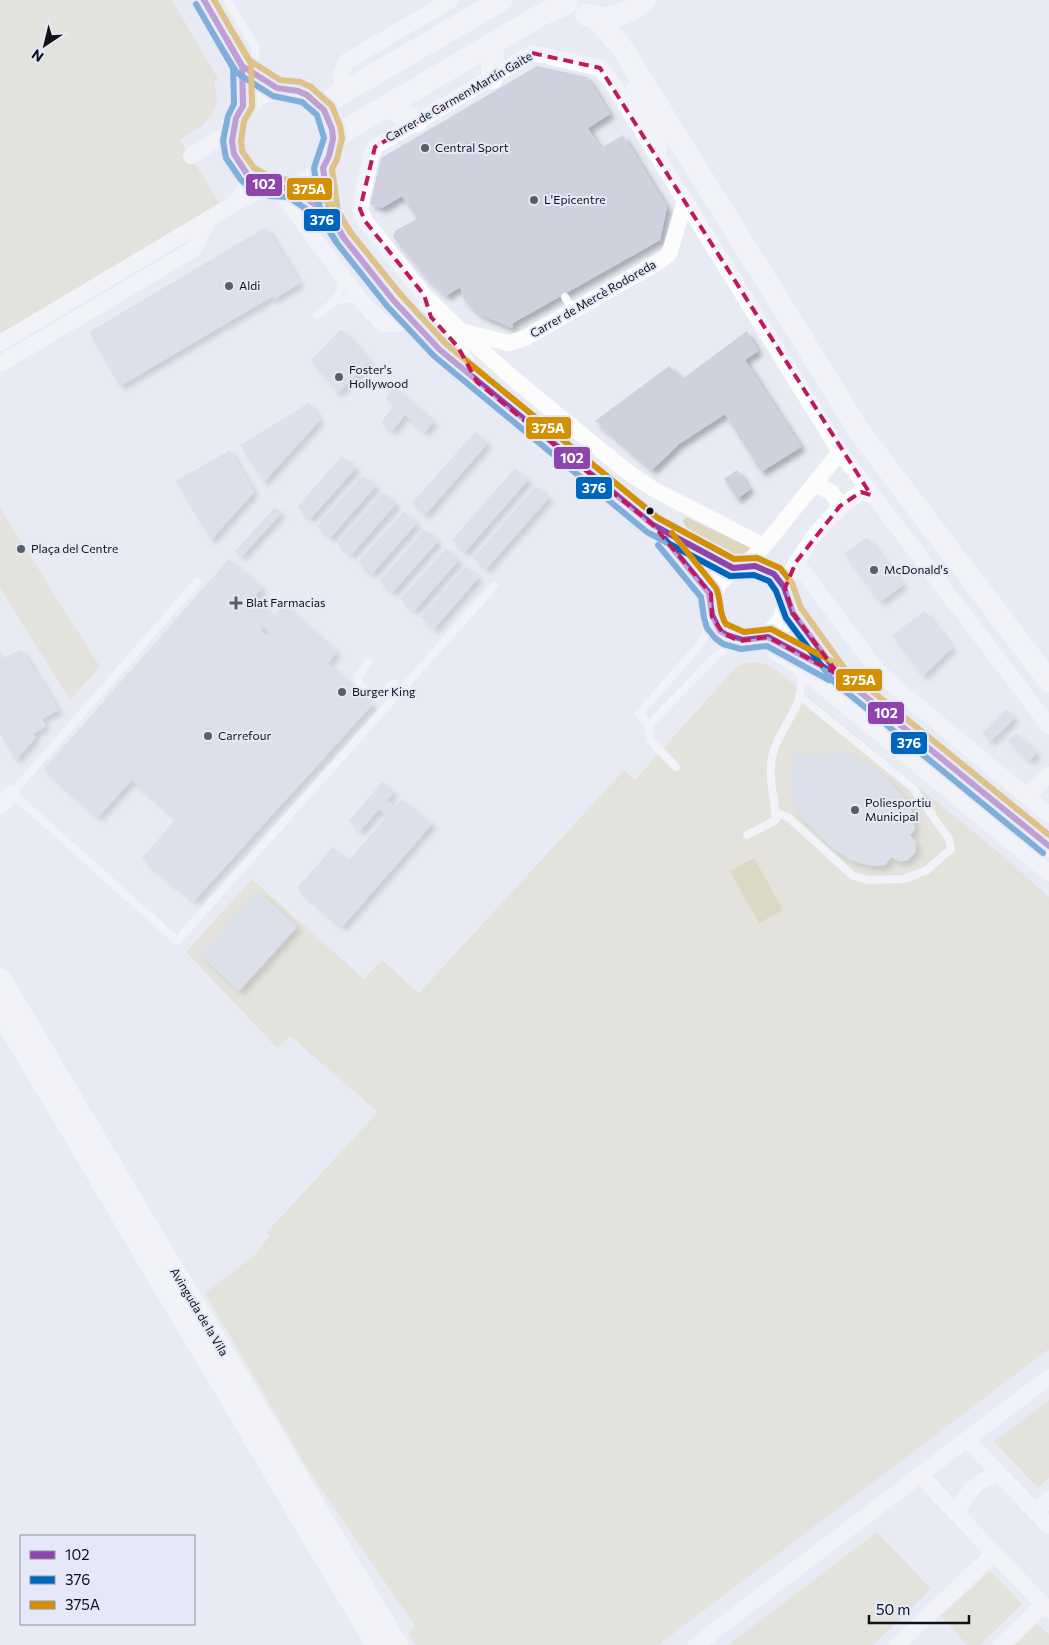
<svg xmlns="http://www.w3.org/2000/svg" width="1049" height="1645" font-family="Commissioner,sans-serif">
<defs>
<filter id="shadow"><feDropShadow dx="4.5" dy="4.5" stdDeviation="2.5" flood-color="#0004"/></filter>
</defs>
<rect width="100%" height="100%" fill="#e8ebf4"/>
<g fill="#ddd7be">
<path d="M0,0H172L218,79L214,82C224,116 204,124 180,140L221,205L0,334Z"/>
<path d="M0,508L100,667L70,700L0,588Z"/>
<path d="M686,517L751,548L744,555H738L692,537L683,521Z"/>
<path d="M757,662L771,666L1003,856L1049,897V1349L658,1645H416L409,1634L415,1626L309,1471L205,1293L255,1255L270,1235L267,1232L378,1112L290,1036L277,1048L186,952L252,879L364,979L382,960L419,993L624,770L635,780L736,667L743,663Z"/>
<path d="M1049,1400V1478L1038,1488L994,1442Z"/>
<path d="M877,1532L931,1589L873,1645H728Z"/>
<path d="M990,1571L1022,1604L980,1645H967L941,1616Z"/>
<path d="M1038,1623L1049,1635V1645H1015Z"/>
</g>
<path fill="#cdc08a" d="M754,858L783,910L759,923L730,871Z"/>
<g fill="#cfd2de" fill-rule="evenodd" filter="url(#shadow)">
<path d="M537,66L587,77L610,114L588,128L592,135L601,148L623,135L667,207L660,240L513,323L512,328L483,316L471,307L464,299L460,287L446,296L426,277L393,237L396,230L417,219L402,196L382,208L370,204L381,158Z"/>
<path d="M266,227L300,283L274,299L273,296L120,386L89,332Z"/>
<path d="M341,329L370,361L338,393L311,360Z"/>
<path d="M747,331L758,351L745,360L801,447L761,472L725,414L679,444L652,470L595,421L669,366L682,379Z"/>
<path d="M394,387L434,421L425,432L405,415L392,431L381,422L394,406L385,398Z"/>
<path d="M309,403L320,420L264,482L240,445Z"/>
<path d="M475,432L488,443L425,515L412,503Z"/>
<path d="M230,450L254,492L211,540L176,481Z"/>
<path d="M342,456L356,468L310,519L297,507Z"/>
<path d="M515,468L528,480L465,552L452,540Z"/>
<path d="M737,470L750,489L737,499L724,479Z"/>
<path d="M363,475L376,486L330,538L317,526Z"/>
<path d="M536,486L549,498L486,569L473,558Z"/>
<path d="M383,492L396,504L351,555L337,544Z"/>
<path d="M275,507L281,513L241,557L235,551Z"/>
<path d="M404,511L417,523L372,574L358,562Z"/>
<path d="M425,529L438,541L393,592L379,581Z"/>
<path d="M867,537L903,585L880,602L844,554Z"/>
<path d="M446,548L459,560L414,611L400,599Z"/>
<path d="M229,559L262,588L254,597L273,617L284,604L337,652L328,663L373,704L194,901L142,858L176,819L132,780L98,817L44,769ZM264,627L317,675L314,678L261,631Z"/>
<path d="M466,566L479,577L434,629L421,617Z"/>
<path d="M925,611L952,648L923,676L892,635Z"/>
<path d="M21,649L59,710L42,719L46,726L33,734L36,737L16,760L0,734V652L4,658Z"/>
<path d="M1006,709L1015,718L990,742L982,733Z"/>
<path d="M1016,733L1037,753L1029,761L1008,741Z"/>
<path d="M823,752L846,753L868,764L888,780L910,805L915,829L910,835L915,841L916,851L908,860L900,862L891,857L885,865L871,866L851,860L832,848L800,816L793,802L791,788L795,783L790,777L793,753L819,757Z"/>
<path d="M382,782L394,792L387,800L395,807L402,799L432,824L342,927L297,888L333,847L348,861L387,816L379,809L360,831L349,821Z"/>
<path d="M258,891L297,927L239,991L200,955Z"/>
</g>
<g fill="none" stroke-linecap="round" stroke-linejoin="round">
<g stroke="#fcfcfd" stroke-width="8">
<path d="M227,0L256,48L253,71"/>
<path d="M565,297L574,311"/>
<path d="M334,302L346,279"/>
<path d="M317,315L334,302L357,296"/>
<path d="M197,582L12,793L177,941L494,586"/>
<path d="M369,662L358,677L359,684L371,695L378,696L393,683"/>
<path d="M649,725L717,655L739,641"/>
<path d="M676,767L650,740L649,725L639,714L702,642L712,617"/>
<path d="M776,813L788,817L853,876L868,880L904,879L927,870L951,849L949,839L913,788L800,696"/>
<path d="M747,835L776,820C775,797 766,772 774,750C785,718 806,707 800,670"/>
</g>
<g stroke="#fcfcfd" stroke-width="16">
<path d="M640,77L633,91C645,111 664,133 658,157"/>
<path d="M343,93L341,72L347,61L451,0"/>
<path d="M191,156L232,130"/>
<path d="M278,189L357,296L383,324L413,323"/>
<path d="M237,202L245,189L247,174"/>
<path d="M427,305L431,317L458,347L470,369"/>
<path d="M464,332L509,343L525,338L660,261L669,254L671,248L685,201"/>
<path d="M0,343L237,202L268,187"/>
<path d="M0,364L194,249L208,220"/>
<path d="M814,484L831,492L840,506"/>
<path d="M764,546L653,489L625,470L515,380L462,332L424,295L365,221L360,209L370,158L375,147L532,53L600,68L610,79L840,452L1049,726"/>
<path d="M796,562L879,672L902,693L1049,815"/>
<path d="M746,564L764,546L840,452"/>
<path d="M785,588C800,550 826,515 861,492L871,495"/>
<path d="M776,652L799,667L1049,873"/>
<path d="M1030,798L1035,787L1049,775"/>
<path d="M0,807L12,793"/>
<path d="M967,1440L1049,1526"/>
<path d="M920,1475L1049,1611"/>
<path d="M1036,1512L1049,1499"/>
<path d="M958,1515C964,1493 977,1479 1000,1474"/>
<path d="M696,1645L1049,1377"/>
<path d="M897,1645L994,1553"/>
<path d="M1001,1645L1043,1605"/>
</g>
<g stroke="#fcfcfd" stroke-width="22">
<path d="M204,0L242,66L277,88"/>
<path d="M586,15C610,22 627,14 645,0"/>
<path d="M596,18L620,45L862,435L1049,681"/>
<path d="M492,78L493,43"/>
<circle cx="282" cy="139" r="50"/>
<path d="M320,106L502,0"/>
<path d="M385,106L417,121"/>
<path d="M333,139L351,127L541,15L566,4"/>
<path d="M323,168L330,215L343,237L413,323L477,382L653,525L711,594"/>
<path d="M292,188L330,215"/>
<path d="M663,530L733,568"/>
<circle cx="749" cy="603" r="38"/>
<path d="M788,603L836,670"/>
<path d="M768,637L839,675L1049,846"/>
<path d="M0,979L397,1645"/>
<path d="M0,1010L377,1645"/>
</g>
<defs>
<g id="bus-1">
<path d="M204,0L242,66L243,106L236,118L232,141L234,154L247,174L257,182L272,188H292L330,215L343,237L394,301L440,350L653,525L733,568L755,566L774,574L784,587L793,613L839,675L1049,846"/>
<path d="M226,38L242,66L277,88L298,91L307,95L324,110L332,129L333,139L329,156L323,168L330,215L344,238"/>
<path d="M665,539L709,593L712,615L720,631L727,635L743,640L768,637L833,672"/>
</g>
<g id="bus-2">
<path d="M196,4L233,68L234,104L228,116L223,141L226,158L241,180L253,190L270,196L289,197L323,221L336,242L387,306L434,356L647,532L730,576L754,575L769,581L776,591L786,618L833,681L1043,853"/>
<path d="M218,42L237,73L273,96L302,102L317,115L324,138L314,168L321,216L337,243"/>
<path d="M658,545L701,597L704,618L707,628L715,638L723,644L741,649L767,646L829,680"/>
</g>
<g id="bus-3">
<path d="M214,0L251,64L252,107L244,121L241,141L242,151L254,168L274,179L296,180L336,208L350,232L401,295L446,344L658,518L734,559L757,558L780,568L792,583L801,608L845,669L1049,835"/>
<path d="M234,34L249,60L280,80L300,82L311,87L332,106L340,126L342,138L337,159L332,169L338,212L351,233"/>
<path d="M672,533L716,588C722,600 718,613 726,624L744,632L771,629L837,664"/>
</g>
</defs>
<use href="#bus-1" stroke="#e4e8f8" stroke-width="10"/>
<use href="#bus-2" stroke="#e4e8f8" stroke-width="10"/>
<use href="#bus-3" stroke="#e4e8f8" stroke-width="10"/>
<use href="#bus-1" stroke="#8e44ad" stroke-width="6"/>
<use href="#bus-2" stroke="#0065bd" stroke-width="6"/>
<use href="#bus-3" stroke="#d49003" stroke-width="6"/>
</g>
<path d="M0 0H1049V1645H0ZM532,53L600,68L871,495L861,492L840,506L796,562L785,588L793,613L839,675L768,637L739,641L723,633L712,617L711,594L653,525L477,382L458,347L431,317L424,295L365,221L360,209L375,147Z" fill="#e8ebf4" fill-opacity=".55" fill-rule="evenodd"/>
<path fill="none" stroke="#c2185b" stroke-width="4" stroke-dasharray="10 6" stroke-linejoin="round" d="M532,53L600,68L871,495L861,492L840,506L796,562L785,588L793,613L839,675L768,637L739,641L723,633L712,617L711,594L653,525L477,382L458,347L431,317L424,295L365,221L360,209L375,147Z"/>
<g fill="#5c5e64" stroke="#e4e8f8" stroke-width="2">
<circle cx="425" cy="148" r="5"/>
<circle cx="534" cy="200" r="5"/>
<circle cx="229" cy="286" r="5"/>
<circle cx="339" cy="377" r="5"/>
<circle cx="21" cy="549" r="5"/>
<circle cx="874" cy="570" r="5"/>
<path d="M233.5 595.5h5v5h5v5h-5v5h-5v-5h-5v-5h5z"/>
<circle cx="342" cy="692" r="5"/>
<circle cx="208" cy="736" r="5"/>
<circle cx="855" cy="810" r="5"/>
</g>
<circle fill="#111217" stroke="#e4e8f8" stroke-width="2" cx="650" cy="511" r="4.5"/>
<g text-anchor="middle" stroke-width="4" stroke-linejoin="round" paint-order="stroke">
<g font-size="12" fill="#111217" stroke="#e4e8f8">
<text transform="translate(459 97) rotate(-30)" y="4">Carrer de Carmen Martín Gaite</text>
<text transform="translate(593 299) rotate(-30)" y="4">Carrer de Mercè Rodoreda</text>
<text transform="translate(199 1312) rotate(59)" y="4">Avinguda de la Vila</text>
</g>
<g font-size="12" fill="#111217" stroke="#e4e8f8" text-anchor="start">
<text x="435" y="152">Central Sport</text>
<text x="544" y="204">L'Epicentre</text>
<text x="239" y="290">Aldi</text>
<text x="349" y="374">Foster's<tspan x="349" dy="14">Hollywood</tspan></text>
<text x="31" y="553">Plaça del Centre</text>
<text x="884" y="574">McDonald's</text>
<text x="246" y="607">Blat Farmacias</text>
<text x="352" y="696">Burger King</text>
<text x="218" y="740">Carrefour</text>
<text x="865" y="807">Poliesportiu<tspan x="865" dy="14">Municipal</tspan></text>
</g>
</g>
<g stroke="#e4e8f8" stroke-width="2">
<rect x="245" y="173" width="38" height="24" rx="5" fill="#8e44ad"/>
<rect x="286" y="177" width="47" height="24" rx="5" fill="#d49003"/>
<rect x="303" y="208" width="38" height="24" rx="5" fill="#0065bd"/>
<rect x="525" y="416" width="47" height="24" rx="5" fill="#d49003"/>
<rect x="553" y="446" width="38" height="24" rx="5" fill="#8e44ad"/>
<rect x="575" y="476" width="38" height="24" rx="5" fill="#0065bd"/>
<rect x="835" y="668" width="48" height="24" rx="5" fill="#d49003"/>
<rect x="867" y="701" width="38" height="24" rx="5" fill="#8e44ad"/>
<rect x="890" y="731" width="38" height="24" rx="5" fill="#0065bd"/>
</g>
<g font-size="14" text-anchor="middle" font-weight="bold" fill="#fff">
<text x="264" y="189">102</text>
<text x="309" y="194">375A</text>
<text x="322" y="225">376</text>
<text x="548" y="433">375A</text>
<text x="572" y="463">102</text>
<text x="594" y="493">376</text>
<text x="859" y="685">375A</text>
<text x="886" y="718">102</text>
<text x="909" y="748">376</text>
</g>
<rect x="20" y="1535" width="175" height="90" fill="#e4e8f8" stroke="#90929e"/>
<rect x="30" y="1551" width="25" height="8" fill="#8e44ad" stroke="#90929e"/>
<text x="65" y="1560" font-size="15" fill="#111217">102</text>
<rect x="30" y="1576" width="25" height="8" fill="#0065bd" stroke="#90929e"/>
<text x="65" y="1585" font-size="15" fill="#111217">376</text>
<rect x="30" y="1601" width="25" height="8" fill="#d49003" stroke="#90929e"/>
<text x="65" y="1610" font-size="15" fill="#111217">375A</text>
<g transform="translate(45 45) rotate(215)" stroke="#e4e8f8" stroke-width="4" paint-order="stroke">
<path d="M0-4L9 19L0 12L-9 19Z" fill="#111217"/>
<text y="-8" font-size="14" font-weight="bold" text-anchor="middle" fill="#111217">N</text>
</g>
<path d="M869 1615v8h100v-8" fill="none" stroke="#111217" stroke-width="2.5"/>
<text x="876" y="1615" font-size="15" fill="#111217" stroke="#e4e8f8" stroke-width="4" paint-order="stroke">50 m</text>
</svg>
